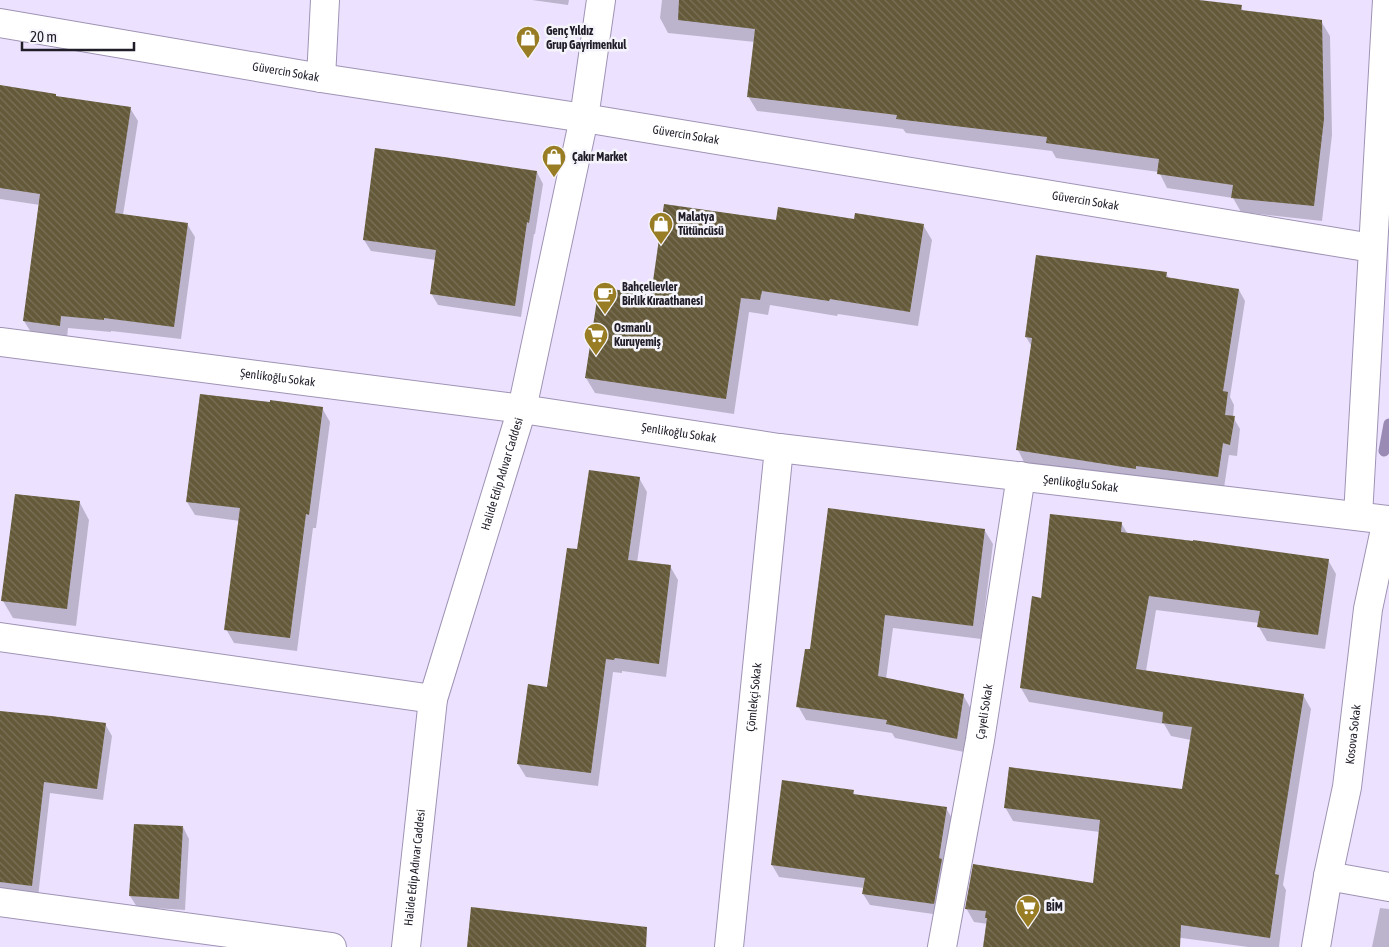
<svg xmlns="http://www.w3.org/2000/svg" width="1389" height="947" font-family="'Asap Condensed',sans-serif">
<defs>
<pattern id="building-back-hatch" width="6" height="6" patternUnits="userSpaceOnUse" patternTransform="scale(1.25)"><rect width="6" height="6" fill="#645938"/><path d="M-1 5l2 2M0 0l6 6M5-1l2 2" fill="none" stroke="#7a725a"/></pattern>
</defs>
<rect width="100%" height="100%" fill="#ece2ff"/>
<g fill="#0003">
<path d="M532,0H569L568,5Z"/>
<path d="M662,0H1190L1241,7L1244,12L1321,21L1330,36L1332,135L1322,221L1241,212L1233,198L1167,188L1159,172L1056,158L1052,151L906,133L903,129L757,111L748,96L755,42L668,33L660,18Z"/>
<path d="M0,86L57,97L130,108L138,121L123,215L187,224L195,237L181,339L111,331V332L68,328L67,338L32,334L24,321L40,205L0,199Z"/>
<path d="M537,172L543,184L535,234H534L521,317L438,305L431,293L436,260L371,251L364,240Z"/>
<path d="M855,220L923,225L932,240L918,326L838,314L837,316L770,305L768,315L749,312L734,414L595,393L586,378L652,296L777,222Z"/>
<path d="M1166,273L1169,279L1239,290L1245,301L1230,397L1234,405L1233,417L1240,429L1237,456L1229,455L1224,488L1142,480L1024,462L1018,450L1032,347L1026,337Z"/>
<path d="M322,408L330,422L316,528H313L297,651L234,643L226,629L240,521L195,515L187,502Z"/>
<path d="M639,478L647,492L637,563L670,566L678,580L666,677L622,671V673L613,672L598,786L526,777L518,764L548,688L578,551Z"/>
<path d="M80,503L89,520L76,626L13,618L3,601Z"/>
<path d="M1121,523L1128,534L1328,560L1336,574L1325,649L1267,641L1259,627V623L1156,610L1146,671L1303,695L1311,709L1283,885L1286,890L1279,947H1248L1130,931L1128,947H984L988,924L974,922L966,908L1094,884L1100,832L1013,821L1005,807L1183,790L1191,740L1171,736L1164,724L1029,702L1021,688L1034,598L1042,599Z"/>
<path d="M985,531L993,544L981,639L893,628L886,679L963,695L971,709L964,752L895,738L892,733L806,720L798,706L811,651Z"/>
<path d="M0,713L105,724L112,736L103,800L50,793L38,897L0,893Z"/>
<path d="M853,791L855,795L946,808L953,820L940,915L870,905L863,894L864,888L779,877L772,865Z"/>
<path d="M183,827L189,839L185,910L137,907L130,896Z"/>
<path d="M1380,908L1389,909V947H1372Z"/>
</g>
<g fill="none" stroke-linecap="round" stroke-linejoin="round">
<path stroke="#9a8bb5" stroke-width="11" d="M1384,451L1389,424"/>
</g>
<g fill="url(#building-back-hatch)">
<path d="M679,0H1199L1242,5L1241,10L1322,20L1324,119L1314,206L1231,198L1233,185L1157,174L1159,159L1046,143L1047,137L896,119L897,115L747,97L755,29L678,20Z"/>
<path d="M0,85L56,94V96L131,107L115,213L188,223L174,327L104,318V320L61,316L60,326L23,321L40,194L0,188Z"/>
<path d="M375,148L444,157L537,171L529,223L527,222L515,306L430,294L436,250L363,240Z"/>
<path d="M664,204L776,220L778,207L854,219L855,213L924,224L910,312L830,299L829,301L762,291L760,300L741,298L726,399L585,378L599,287L651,295Z"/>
<path d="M1036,255L1167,272L1166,277L1239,289L1223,391L1228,392L1225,415L1235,416L1230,445L1223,443L1218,477L1136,466V469L1016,450L1032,338L1025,337Z"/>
<path d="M200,394L270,402V400L323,407L309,515L306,514L290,638L224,630L240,508L186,502Z"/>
<path d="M589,470L640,477L628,560L671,565L659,664L615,658L614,660L606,659L591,773L517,764L528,684L547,687L567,548L577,549Z"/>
<path d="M15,494L80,501L67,609L1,601Z"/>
<path d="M828,508L985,529L973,626L885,615L878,676L964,694L957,739L886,724L887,720L796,707L805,649H810Z"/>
<path d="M1050,514L1122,522L1121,532L1193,541V540L1329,559L1318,635L1257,627L1260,611L1149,596L1136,669L1304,694L1275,874L1279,875L1270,938L1181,925L1180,947H983L987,918H985L986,911L965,909L973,864L1093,883L1100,820L1004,808L1009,767L1182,789L1192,727L1162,723L1163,712L1020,688L1032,596L1041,598Z"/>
<path d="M0,711L51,716L106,723L97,789L44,782L32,886L0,882Z"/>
<path d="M782,780L854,790L853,794L947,807L939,858L942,859L934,904L862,894L865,878L771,865Z"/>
<path d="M134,824L183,826L179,899L129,896Z"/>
<path d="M471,907L647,927L646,947H467Z"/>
</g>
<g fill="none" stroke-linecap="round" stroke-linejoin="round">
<defs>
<g id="minor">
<path id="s1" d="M0,23L321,78L584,118L1372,248"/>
<path id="s2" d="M0,342L522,409L779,448L1389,520"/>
<path d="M1358,516L1387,0"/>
<path d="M0,637L433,699"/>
<path d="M1328,876L1389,887"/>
<path d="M0,902L332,947"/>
<path id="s3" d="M729,947L779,448"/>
<path id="s4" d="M942,947L980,740L1021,476"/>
<path id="s5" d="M1316,947L1328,876L1347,787L1368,609L1387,520"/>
</g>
<g id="tertiary">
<path d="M321,78L325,0"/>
<path id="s6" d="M406,947L433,699L522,409L584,118L601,0"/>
</g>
</defs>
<use href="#minor" stroke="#9f93b4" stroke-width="30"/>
<use href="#tertiary" stroke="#9f93b4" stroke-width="30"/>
<use href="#minor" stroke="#fff" stroke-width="28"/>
<use href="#tertiary" stroke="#fff" stroke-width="28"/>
</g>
<defs>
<symbol id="shop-pin" viewBox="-11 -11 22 30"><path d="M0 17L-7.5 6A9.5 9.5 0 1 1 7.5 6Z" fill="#987d25" stroke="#f6f4fb"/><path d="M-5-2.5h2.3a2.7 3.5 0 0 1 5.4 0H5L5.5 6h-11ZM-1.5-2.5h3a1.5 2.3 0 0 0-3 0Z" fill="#fff"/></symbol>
<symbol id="cafe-pin" viewBox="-11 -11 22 30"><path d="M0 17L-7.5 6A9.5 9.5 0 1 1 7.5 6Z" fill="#987d25" stroke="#f6f4fb"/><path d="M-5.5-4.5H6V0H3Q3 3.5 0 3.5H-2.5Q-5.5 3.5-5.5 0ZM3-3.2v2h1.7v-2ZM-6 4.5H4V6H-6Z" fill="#fff"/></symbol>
<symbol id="supermarket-pin" viewBox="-11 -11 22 30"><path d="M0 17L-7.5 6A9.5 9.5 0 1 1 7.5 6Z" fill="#987d25" stroke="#f6f4fb"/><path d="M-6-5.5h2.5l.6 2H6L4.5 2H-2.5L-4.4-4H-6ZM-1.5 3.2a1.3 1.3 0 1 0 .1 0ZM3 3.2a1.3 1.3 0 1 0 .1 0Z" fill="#fff"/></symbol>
</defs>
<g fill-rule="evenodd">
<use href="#shop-pin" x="514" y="24" width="28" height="38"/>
<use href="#shop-pin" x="540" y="143" width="28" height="38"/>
<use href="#shop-pin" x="647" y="210" width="28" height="38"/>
<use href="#cafe-pin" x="591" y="280" width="28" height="38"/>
<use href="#supermarket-pin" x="582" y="321" width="28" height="38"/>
<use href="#supermarket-pin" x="1014" y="893" width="28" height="38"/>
</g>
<g text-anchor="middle" stroke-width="5" stroke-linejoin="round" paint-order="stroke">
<g font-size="12" font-weight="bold" fill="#201c28" stroke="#f6f4fb" text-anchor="start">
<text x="546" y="35">Genç Yıldız<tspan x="546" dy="14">Grup Gayrimenkul</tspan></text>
<text x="572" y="161">Çakır Market</text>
<text x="678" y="221">Malatya<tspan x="678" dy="14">Tütüncüsü</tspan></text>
<text x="622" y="291">Bahçelievler<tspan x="622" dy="14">Birlik Kıraathanesi</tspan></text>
<text x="614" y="332">Osmanlı<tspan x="614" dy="14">Kuruyemiş</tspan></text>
<text x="1046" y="911">BİM</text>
</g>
<g font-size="12" fill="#201c28" stroke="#f6f4fb">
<text dy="4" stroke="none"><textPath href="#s1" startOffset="290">Güvercin Sokak</textPath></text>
<text dy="4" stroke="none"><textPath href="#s1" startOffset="695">Güvercin Sokak</textPath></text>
<text dy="4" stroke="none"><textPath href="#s1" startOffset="1100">Güvercin Sokak</textPath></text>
<text dy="4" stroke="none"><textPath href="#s2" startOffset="280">Şenlikoğlu Sokak</textPath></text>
<text dy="4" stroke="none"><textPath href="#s2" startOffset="685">Şenlikoğlu Sokak</textPath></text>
<text dy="4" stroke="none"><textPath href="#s6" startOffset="485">Halide Edip Adıvar Caddesi</textPath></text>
<text dy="4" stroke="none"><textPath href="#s2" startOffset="1090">Şenlikoğlu Sokak</textPath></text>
<text dy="4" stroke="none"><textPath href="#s3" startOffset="251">Çömlekçi Sokak</textPath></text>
<text dy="4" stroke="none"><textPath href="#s4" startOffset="239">Çayeli Sokak</textPath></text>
<text dy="4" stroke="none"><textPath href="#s5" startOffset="216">Kosova Sokak</textPath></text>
<text dy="4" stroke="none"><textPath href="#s6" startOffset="80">Halide Edip Adıvar Caddesi</textPath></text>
</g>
</g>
<path d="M22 42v8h112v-8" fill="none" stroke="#201c28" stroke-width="2.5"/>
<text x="30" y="42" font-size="15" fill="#201c28" stroke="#f6f4fb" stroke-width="4" paint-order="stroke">20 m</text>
</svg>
